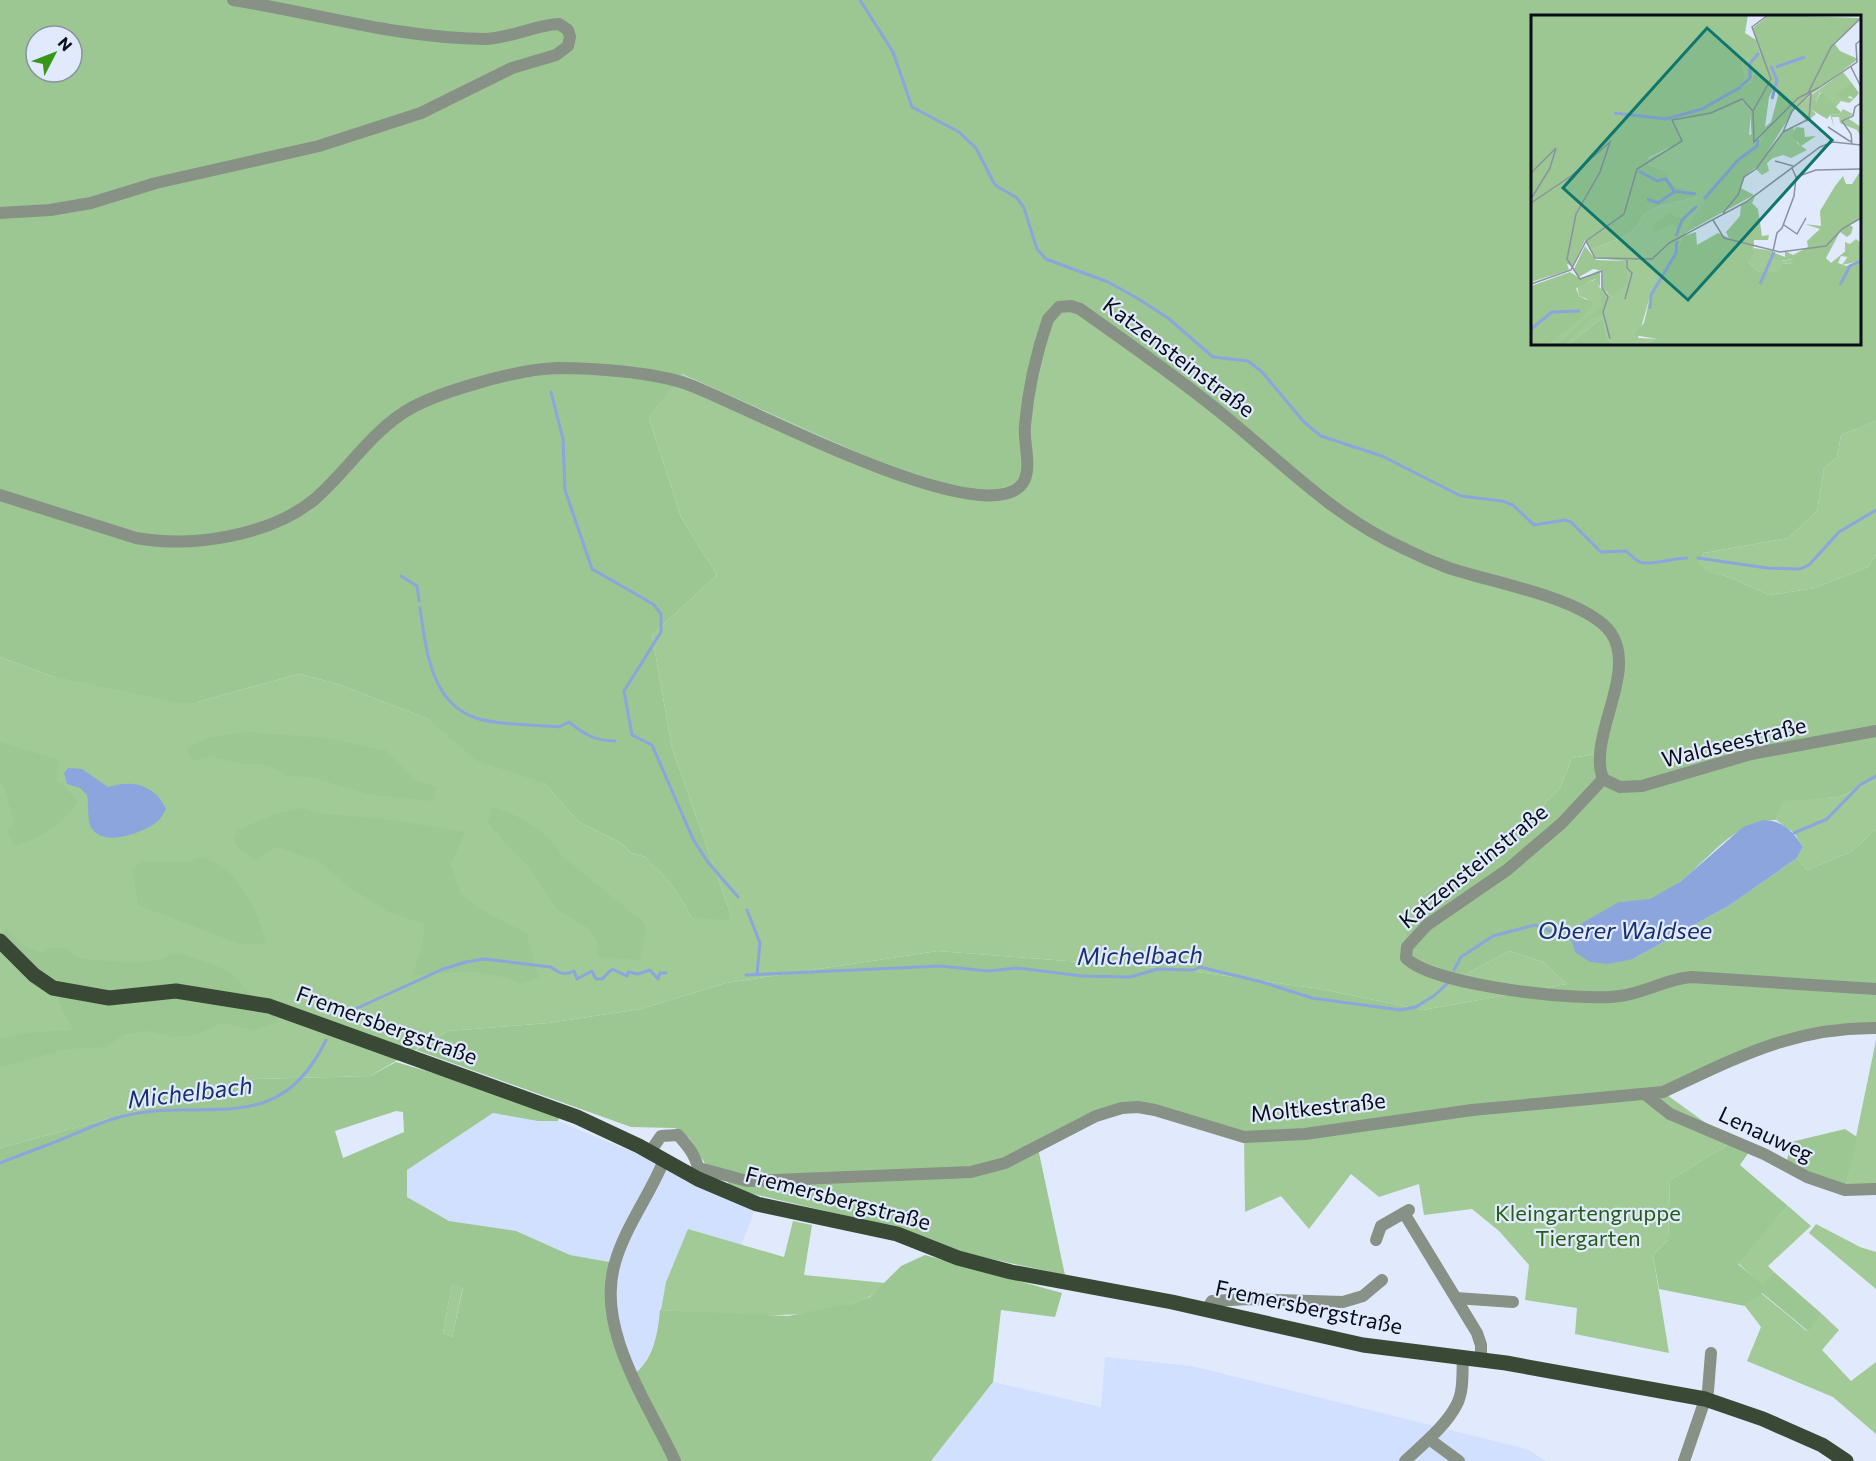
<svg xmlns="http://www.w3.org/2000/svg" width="1876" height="1461" font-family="Commissioner,sans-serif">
<rect width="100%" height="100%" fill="#e1eafd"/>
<g fill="#d1e0fe">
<path d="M493,1113L538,1121H558L757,1204L741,1246L689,1229L666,1282L657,1338L642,1369L633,1376L620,1345L614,1263L570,1255L516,1231L449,1221L407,1197V1170Z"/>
<path d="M1105,1357L1192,1366L1527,1449L1546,1461H931L993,1382L1101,1407Z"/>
</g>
<g fill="#a1ca97">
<path d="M1064,306L1591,617L1617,647L1601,753L1572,758L1560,788L1527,822L1424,894L1459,978L1509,951L1543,962L1567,984L1423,1010L1321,989L1183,970L938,951L726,983L641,1009L548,1023L448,1031L370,1076L256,1079L0,1148V657L51,676L197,702L299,674L338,684L428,719L445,732L544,783L579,822L621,843L631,853L646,857C651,866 657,868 663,875C674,888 684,901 691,917L732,918L672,748L652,635L717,575L681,517L649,418L681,374L863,455L1023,440L1045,328Z"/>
<path d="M1876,421V555L1868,567L1815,588L1769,595L1729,577L1705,571L1699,562L1704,553L1788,538L1817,511L1824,468L1837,458L1841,435Z"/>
<path d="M1876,780V829L1851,852L1807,870L1797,858L1803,847L1794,833L1776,820L1781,800L1839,797Z"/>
<path d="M1876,1040V1189L1845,1190Z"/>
<path d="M1663,1092L1732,1142L1670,1180L1668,1240L1653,1255L1669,1353L1575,1334L1577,1308L1525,1300L1529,1265L1499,1231L1472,1209L1424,1215L1419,1184L1379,1197L1351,1174L1309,1229L1281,1196L1245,1212L1244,1137Z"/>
<path d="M1788,1206L1811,1226L1768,1266L1774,1272L1763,1286L1738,1263Z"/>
<path d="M793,1221L812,1225L804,1275L885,1283C879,1288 874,1295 867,1298C811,1325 722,1313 661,1310L666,1282L688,1229L784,1257Z"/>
<path d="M1816,1224L1860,1247L1876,1252V1289L1809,1233Z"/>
<path d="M452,1283L463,1287L452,1337L443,1333Z"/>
<path d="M1761,1293L1807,1331L1822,1314L1839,1330L1822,1350L1851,1381L1876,1362V1434L1833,1397L1747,1361L1761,1327L1745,1306Z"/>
</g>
<g fill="#9cc792" fill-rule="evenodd">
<path d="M0,0H1876V421L1841,435L1837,458L1824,468L1817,511L1788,538L1704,553L1699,562L1706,571L1729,577L1769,595L1815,588L1868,567L1876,555V780L1839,797L1782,801L1776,820C1723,821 1698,881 1652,899C1642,902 1629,901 1619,902L1633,959L1730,905L1797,858L1807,870L1851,852L1876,829V1028L1793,1037L1663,1092L1244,1137L1122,1108L1038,1148L1065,1275L955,1251L902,1229L728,1188V1171L706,1165L689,1138L675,1128L631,1127L416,1050L448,1031L548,1023L641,1009L726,983L938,951L1183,970L1321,989L1423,1010L1567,984L1543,962L1509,951L1459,978L1400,949L1424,894L1527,822L1560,788L1572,758L1601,753L1617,647L1591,617L1448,568L1369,532L1080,309L1052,313L1023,440L1027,474L985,497L863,455L682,374L649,418L681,517L717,575L652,635L672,748L732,918L723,920L691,917C684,901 674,888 663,875C657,868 651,866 646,857L631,853L621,843L579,822L544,783L477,761L428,719L338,684L299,674L197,702L181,703L51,676L0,657ZM1532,16H1860V344H1532ZM36,36H72V72H36Z"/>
<path d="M245,731C273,735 302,735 331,739C351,742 364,748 386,750L414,779L436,787L433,801L366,794L312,777L286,776L270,765L238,763L210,756L192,761L186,749L205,739Z"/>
<path d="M0,742L60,760L56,781L65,786L77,802C62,826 39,837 14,847L7,830L14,822L4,787L0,783Z"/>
<path d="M492,807C513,811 554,835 561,855L643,922L646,927L640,960L598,957L597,941L588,928L557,909L527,865L488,824Z"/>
<path d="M303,808L326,814L393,820L465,832L451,864L460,892L478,908L526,933L539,978L521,984C485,967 450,972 412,975L421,950L425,924L389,912L346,885L320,862L276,847L255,861L233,842L237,830L276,814Z"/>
<path d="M197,857C203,859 213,860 219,864C242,879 261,918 266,944H240L138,905L132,869L143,861L191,862Z"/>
<path d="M7,929L26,947L41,953L51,948H65L82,959L136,963L162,959L173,954L186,955L229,971L259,1003L176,991L109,998L53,988L0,936Z"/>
<path d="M60,994L173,996L279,1015L275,1023L255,1030L222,1023L196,1035L172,1037L149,1031L123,1035L106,1047L67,1049L0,1067V1038L25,1033L73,1030L58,1001Z"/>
<path d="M396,1062L561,1111L558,1121H538L493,1113L407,1170V1197L449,1221L516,1231L570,1255L615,1263L611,1289L633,1375C653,1361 658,1334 660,1310L788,1316L852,1304L870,1297L901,1266L925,1255L1062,1293L1055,1317L1001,1310L993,1382L931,1461H0V1148L256,1079L370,1076ZM396,1111L403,1112L404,1132L343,1158L335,1131ZM452,1284L463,1288L452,1337L443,1333Z"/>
<path d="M1845,1129L1857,1137L1845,1190L1786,1165L1791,1142Z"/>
<path d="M1732,1142L1751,1149L1740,1165L1788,1206L1738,1264L1763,1285L1774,1272L1822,1314L1808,1331L1762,1293L1745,1306L1659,1289L1653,1255L1668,1240L1670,1180Z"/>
</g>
<g fill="#8ca5dc">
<path d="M68,768L82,769L108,787C133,779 155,785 166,809C164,813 161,818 158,821C145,832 102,849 91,827C87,819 89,804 87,795L80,788L67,784L64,773Z"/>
<path d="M1763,820C1782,820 1793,831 1803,847L1797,858L1730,905L1633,959L1608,964L1590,962L1575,952L1571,939L1577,926L1619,902L1650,899L1680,882L1743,827Z"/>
</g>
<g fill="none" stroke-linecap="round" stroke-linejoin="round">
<g stroke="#8ca5dc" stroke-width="3">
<path d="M860,0L893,52L912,107L959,132L976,148L995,185L1017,198L1024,208L1037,249L1046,259L1108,282L1137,298L1168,318L1213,357L1248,361L1262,372L1304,422L1321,436L1382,456L1461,496L1502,501L1513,505L1534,525L1565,520L1571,522L1601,552L1626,551C1630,554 1633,558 1638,561C1646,567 1674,558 1687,558"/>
<path d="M551,392L563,439L565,490L592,569L653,604L661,614V632L624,691L632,735L652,745L693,839L707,861L738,897"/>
<path d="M1698,558L1767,568L1800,569L1809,565L1839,532L1876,510"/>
<path d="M401,576L417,586L419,601"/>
<path d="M420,608C426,647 430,703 476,718C494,725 538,725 559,727L569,722C584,734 595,741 615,741"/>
<path d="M1794,833L1827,819L1860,785L1876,776"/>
<path d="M747,910L760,943L757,974"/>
<path d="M1454,970L1461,957L1493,936L1535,925L1571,939"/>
<path d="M746,975L941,966L987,971L1018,968L1082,976L1130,977L1158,969L1194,970L1200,967L1262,982L1312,998L1400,1010L1416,1007L1435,995L1449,982"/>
<path d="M340,1016L443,969L466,962L484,959L551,967C559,973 564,976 574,971L577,979L592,971L596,979H602L612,969L627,976L628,972L638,974L650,970L658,979L660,973H666"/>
<path d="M0,1163C20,1155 40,1148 60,1140C81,1132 101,1121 124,1116C208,1096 278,1140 326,1040"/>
</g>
<g stroke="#879185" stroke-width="12">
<path d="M0,213L50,210L91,203L156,183L319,146L421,113L512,68L556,55L568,46L570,37L568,30L559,24C533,25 510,39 483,39C398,38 316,13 233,0"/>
<path d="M0,495L136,538C192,548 270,536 315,499C345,473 367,438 400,415C430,393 519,369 557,368C593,368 653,372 687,384C737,401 992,540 1024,481C1032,466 1023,441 1025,425C1028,391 1037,351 1048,319L1059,307L1071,306L1080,309C1129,344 1179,378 1226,417C1286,466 1335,518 1407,550C1421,557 1435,563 1449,568C1490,582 1586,598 1611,633C1638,673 1587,737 1603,779"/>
<path d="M1603,779L1562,823L1507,870L1427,925L1407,947L1406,958C1434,986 1581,1002 1620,996C1645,993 1666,979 1691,977L1876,989"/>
<path d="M1603,779L1620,787L1642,786L1751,754L1876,731"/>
<path d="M1646,1095L1670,1114L1764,1154L1807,1177L1845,1190L1876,1189"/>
<path d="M650,1152L661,1136L678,1135C687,1145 700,1160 698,1175"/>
<path d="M664,1160C650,1195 625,1227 615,1263C595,1329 648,1403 675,1461"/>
<path d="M699,1168L747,1181L971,1172L1005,1163L1096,1116L1122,1108L1138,1107L1155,1110L1244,1137L1305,1134L1472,1110L1663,1092C1736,1058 1793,1027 1876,1028"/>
<path d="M1404,1213L1477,1333L1481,1345V1359"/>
<path d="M1376,1240L1381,1226L1409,1210"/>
<path d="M1456,1298L1513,1302"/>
<path d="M1207,1309L1212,1301L1249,1299L1343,1302L1363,1296L1382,1280"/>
<path d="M1429,1439L1459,1461"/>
<path d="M1405,1461C1422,1445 1446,1426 1457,1404C1464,1390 1462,1372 1463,1357"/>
<path d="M1684,1461L1708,1391L1711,1353"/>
</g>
<path stroke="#394935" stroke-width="15" d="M0,941L34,975L53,988L109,998L176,991L269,1006L577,1117L639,1146L698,1179L757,1204L897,1234L958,1258L1011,1272L1172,1302L1363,1345L1506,1363L1705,1399L1763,1419L1822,1445L1846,1461"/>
</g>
<g text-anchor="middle" stroke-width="4.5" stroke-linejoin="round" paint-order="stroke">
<g font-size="22" fill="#080d17" stroke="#e1eafd">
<text transform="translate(1179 357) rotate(37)" y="8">Katzensteinstraße</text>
<text transform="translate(1734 742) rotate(-14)" y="8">Waldseestraße</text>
<text transform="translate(1473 866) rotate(-39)" y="8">Katzensteinstraße</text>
<text transform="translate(387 1025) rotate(20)" y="8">Fremersbergstraße</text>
<text transform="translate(1318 1107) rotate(-6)" y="8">Moltkestraße</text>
<text transform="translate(1766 1134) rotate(25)" y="8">Lenauweg</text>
<text transform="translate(838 1198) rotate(15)" y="8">Fremersbergstraße</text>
<text transform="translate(1309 1307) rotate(12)" y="8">Fremersbergstraße</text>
</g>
<g font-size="22" fill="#255c17" stroke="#e1eafd">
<text x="1588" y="1221">Kleingartengruppe<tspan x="1588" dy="25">Tiergarten</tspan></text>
</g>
<g font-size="24" font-style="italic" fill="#182f70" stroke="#e1eafd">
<text x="1625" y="939">Oberer Waldsee</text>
<text transform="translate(1140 956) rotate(-1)" y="8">Michelbach</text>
<text transform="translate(190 1093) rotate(-7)" y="8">Michelbach</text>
</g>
</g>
<g transform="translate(1531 15)">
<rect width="330" height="330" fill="#e1eafd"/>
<path d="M219,40L224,57L219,68L211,71L215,62L211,49ZM312,57L320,67L305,80L323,84L318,88L310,86L304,93L289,77L281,95L285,99L276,107L264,92ZM209,84L220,94L218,120L237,115L228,129L185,166L120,278L107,323L126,324L108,330H83L76,323L72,302L37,330H18L49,301L56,284L48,281L46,271L66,264L68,272L81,282L95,263L94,246L65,243L59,235L94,221L106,212L113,199L126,192L166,182L136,166V156L118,150L116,144L137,134L148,119L140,106ZM312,94L322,99L310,107L318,104L330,112V122L326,115L309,108L308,102H301L303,113L299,99L308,100ZM263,113L266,128L276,135L260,143L252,140L242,143L236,148L238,156L231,160L225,154L253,115ZM325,224L330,228V246L311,250L320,237L314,236V227L319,229ZM223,233L242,236L251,246L262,244V248L250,249L249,257H228L217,247Z" fill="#a1ca97"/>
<path d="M0,0H217L214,18L225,25L232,48L222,13L238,0L330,3L303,28L309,36L327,44L266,90L229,149L214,161L210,173L223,180L154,218L185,166L228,129L236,115L221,126L219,94L212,85L180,98L140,106L152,123L150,127L117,143L118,150L136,156L137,166L166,182L126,192L113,199L106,212L94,221L59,235L54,225L42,251L36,249L38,255L0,267ZM219,41V50L224,57L219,68L211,71L215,62L211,49ZM245,69L247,81L240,107L234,112L238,82ZM320,67L328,78L323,84L319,81L314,85L304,80ZM290,77L310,97L308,100L300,99L296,104L281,95L280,85L285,86ZM265,112L273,113L274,122L285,121L270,131L261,121ZM330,155V203L318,210L322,212L320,219L316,222L309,217L295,243L300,248L317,234L320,237L317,242L310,241L307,248L315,251L330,246V330H108L126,324L103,320L113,308L120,278L153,221L165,217L166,230L187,218L198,223L195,217L209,201L210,190L224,182L221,188L227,194L231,221L238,220L237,225H223L222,241L217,247L228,257H248L250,249L262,248V244L248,246L239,241L241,237L254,242V236L262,240L277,232L276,226L289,214L274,209L290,211L289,196L304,171L312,161L315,169H321ZM139,197L144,202H157L147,213L143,208L122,218L124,209ZM54,231L65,245L94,246L97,268L81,282L71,273L72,256L62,254L48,262L43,254ZM69,255V272L64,264L45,273L48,281L62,288L61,293L18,330H0V271L39,257L50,264ZM69,275L75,283L72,299L60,303L33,330H26L71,290ZM72,302L76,323L83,330H37Z" fill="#9cc792" fill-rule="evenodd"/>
<path fill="none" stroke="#8ca5dc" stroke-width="3" d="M240,51L246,65L241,84M245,52L274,42M210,71L219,63V48L228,38M83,98L135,104L171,94L210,72M108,156L126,166L135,164L143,176L165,179M116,184L127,188L143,177M173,184L207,145L226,131L227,125M145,221L151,205L166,191M229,269L243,237M309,270L319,251L330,246M119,294L120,280L145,238L146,226M0,314L21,297L49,296"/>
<path fill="none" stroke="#8a92a1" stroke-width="1.5" d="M320,52L330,72M286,74L326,47L325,29L330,25M277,78L300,32L330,3M222,96L240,64L221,12L237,0M297,112L320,127M252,117L278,104L280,79M321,129L320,119L311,106L322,101L324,92L330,88M244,146L262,151M0,158L25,133L19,153L0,184M265,162L285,155L330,154M0,188L40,161L79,127L69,157L45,199L36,244L49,264L71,256V273L77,282L72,297L79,324M192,198L207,180L213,162L225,154L252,117L261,96L280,78M182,205L193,223L249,237L295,231L311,214L330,203M253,210L266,219L275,203M55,226L93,199L106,154L151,126L141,105L180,98L211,84L222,96L223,127L267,83L287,73M55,226L64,243L121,244L138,228L215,187L289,132L302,127L330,130M242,236L246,218L251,213L263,181L265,162L261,153M0,269L40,255L55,226M94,284L101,258L96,253V245"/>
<path fill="#0f766e" fill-opacity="0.15" stroke="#0f766e" stroke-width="3" d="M176,13L301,125L157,285L32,173Z"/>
<rect width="330" height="330" fill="none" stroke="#080d17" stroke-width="3"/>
</g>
<g transform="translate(54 54) rotate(48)"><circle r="28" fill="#e1eafd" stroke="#8a92a1" stroke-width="1.5"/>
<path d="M0-4.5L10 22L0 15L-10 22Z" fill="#379718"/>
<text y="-9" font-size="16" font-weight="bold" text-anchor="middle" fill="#080d17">N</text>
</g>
</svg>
